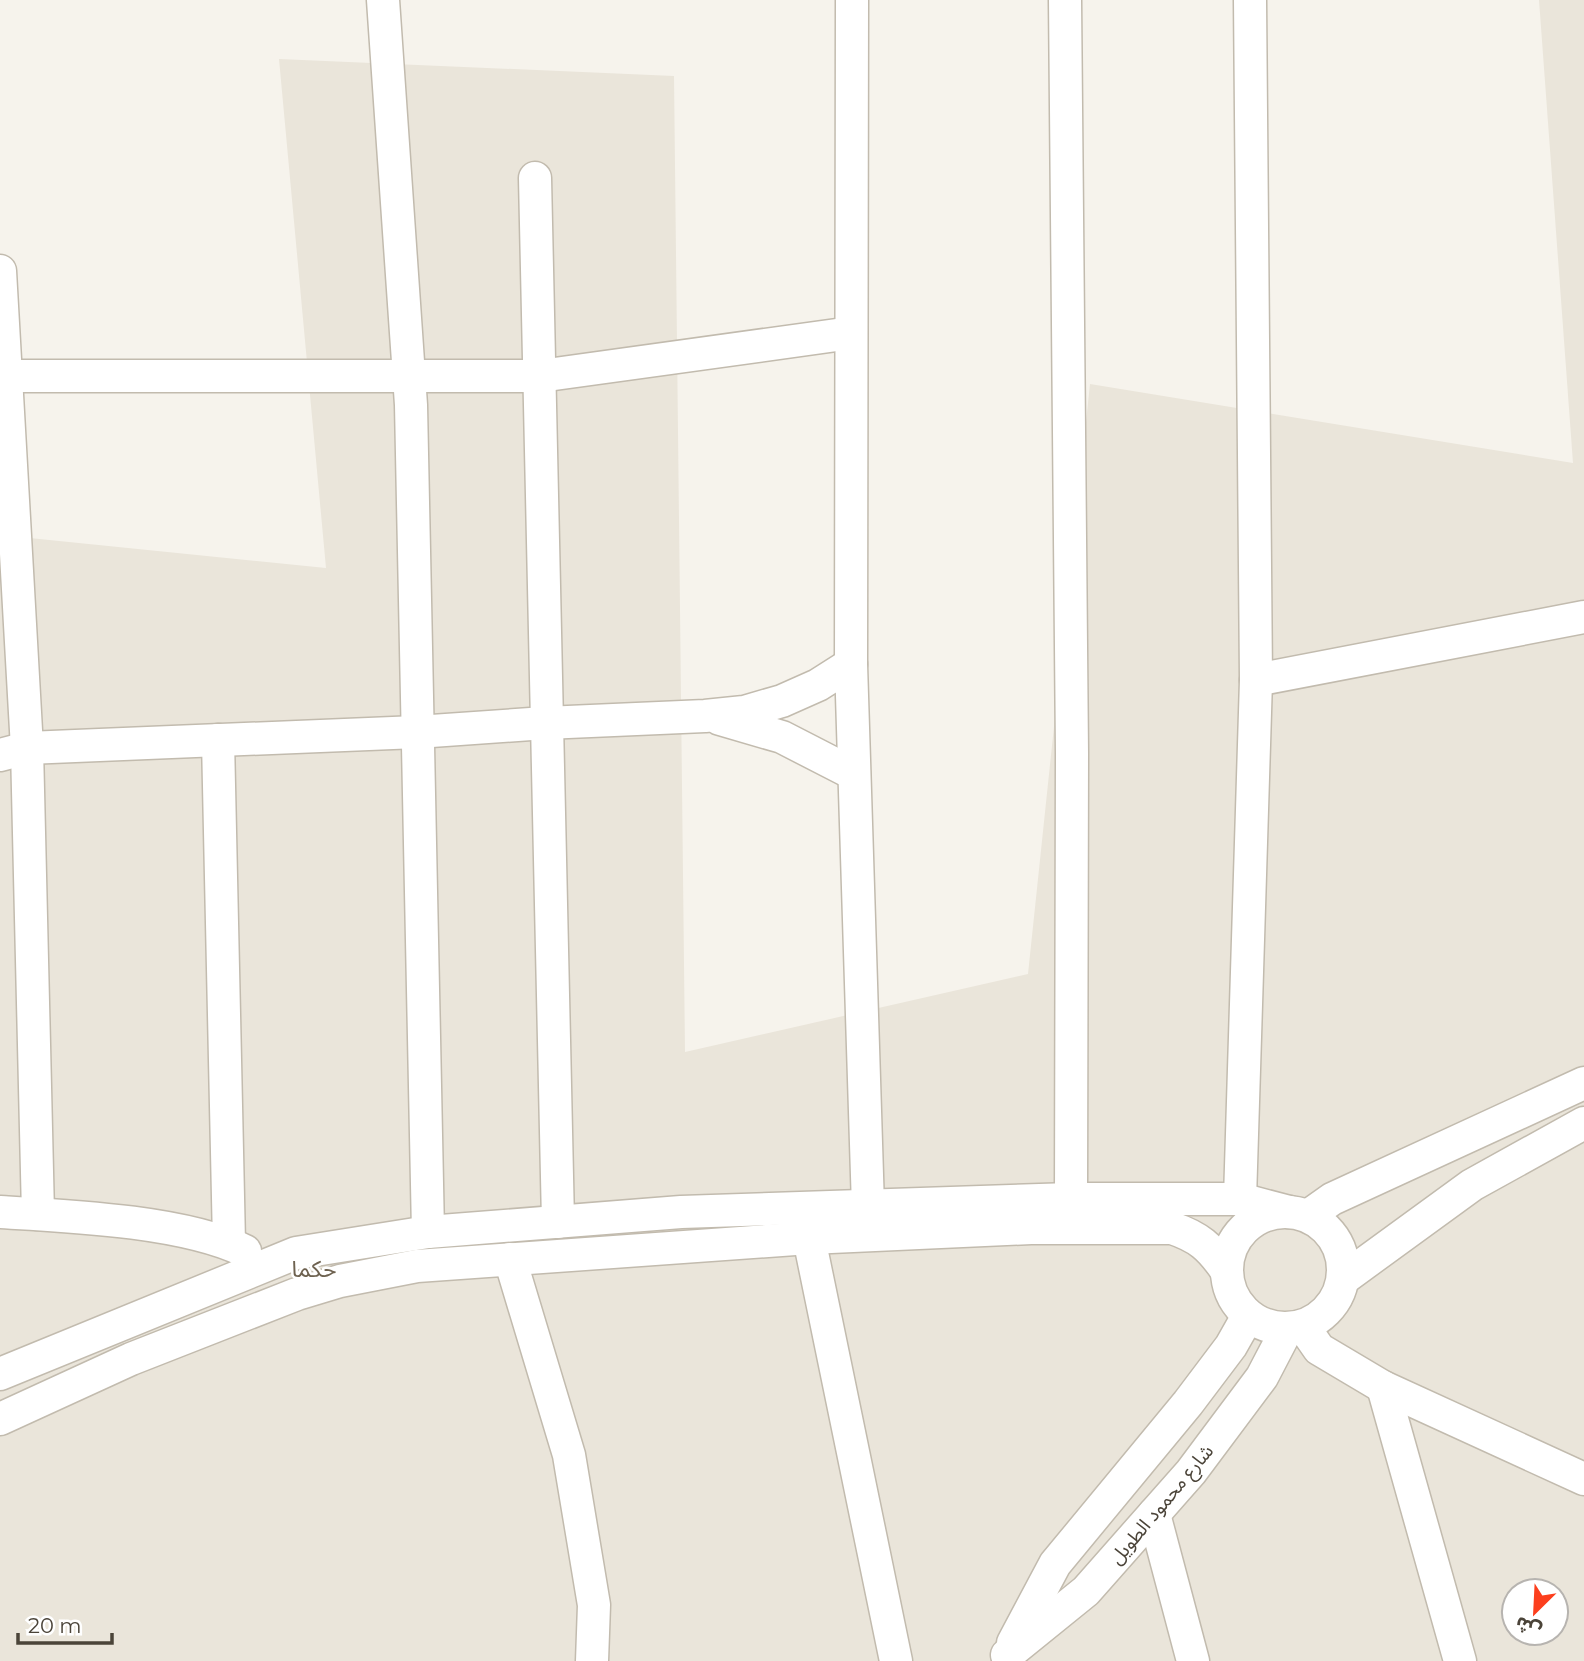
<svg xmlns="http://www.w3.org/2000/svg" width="1584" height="1661" font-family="Montserrat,'Noto Sans Arabic',sans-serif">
<rect width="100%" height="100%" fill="#f6f3ec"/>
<path fill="#eae5da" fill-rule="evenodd" d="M1539,0H1584V1661H0V535L326,568L279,59L674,76L685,1052L1028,974L1090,384L1573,463ZM1514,1591H1556V1633H1514Z"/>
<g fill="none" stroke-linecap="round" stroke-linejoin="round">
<defs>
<g id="minor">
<path d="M383,0L411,405L428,1232"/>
<path d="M852,0L851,664L868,1207"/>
<path d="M1065,0L1072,754L1071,1199"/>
<path d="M535,178L558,1222"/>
<path d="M0,271L27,748L38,1214"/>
<path d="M6,376H540L851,333"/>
<path d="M1256,680L1584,617"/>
<path d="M720,719L782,737L854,774"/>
<path d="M218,740L229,1243"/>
<path d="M0,755L27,748L417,732L545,723L705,716L744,712L782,701L818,685L851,664"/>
<path d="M1240,1199L1256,680L1250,0"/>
<circle cx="1285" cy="1270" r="58"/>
<path d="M0,1212C69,1216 184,1221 245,1251"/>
<path d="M1308,1216L1332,1199L1584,1083"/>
<path d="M809,1238L896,1661"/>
<path d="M510,1259L569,1455L594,1605L592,1661"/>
<path d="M1343,1279L1472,1185L1584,1123"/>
<path d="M1303,1326L1319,1349L1383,1387L1584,1479"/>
<path d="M0,1374L296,1253L428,1232L681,1212L1071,1199H1240L1289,1212"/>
<path d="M1383,1387L1460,1661"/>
<path d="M0,1419L131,1359L297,1294L340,1281L417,1266L809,1238L1031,1228H1172C1199,1237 1210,1247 1226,1270"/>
<path d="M1154,1514L1193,1661"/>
<path d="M1013,1643L1055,1564L1188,1403L1231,1346L1248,1316"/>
<path d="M1007,1655L1086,1591L1191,1472L1262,1377L1287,1329"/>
</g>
</defs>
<use href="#minor" stroke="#c2bbae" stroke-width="35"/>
<use href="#minor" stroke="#fff" stroke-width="32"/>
</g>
<g text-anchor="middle" stroke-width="5" stroke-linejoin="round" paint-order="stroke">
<g font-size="19" fill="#4b4439" stroke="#fff">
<text transform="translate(1161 1504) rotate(-50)" y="7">شارع محمود الطويل</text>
</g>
<g font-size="23" fill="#6e6250" stroke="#fff">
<text x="314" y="1277">حكما</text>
</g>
</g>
<g transform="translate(1535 1612) rotate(204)"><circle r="33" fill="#ffffff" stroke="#b7b4b0" stroke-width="2"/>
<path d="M0-5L12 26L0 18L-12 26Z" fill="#fc3f1d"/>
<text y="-10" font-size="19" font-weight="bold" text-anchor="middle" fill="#4b4439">ش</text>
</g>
<path d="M18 1633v10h94v-10" fill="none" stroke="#4b4439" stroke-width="3.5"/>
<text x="28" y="1633" font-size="21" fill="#4b4439" stroke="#ffffff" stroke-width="5" paint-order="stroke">20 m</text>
</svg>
